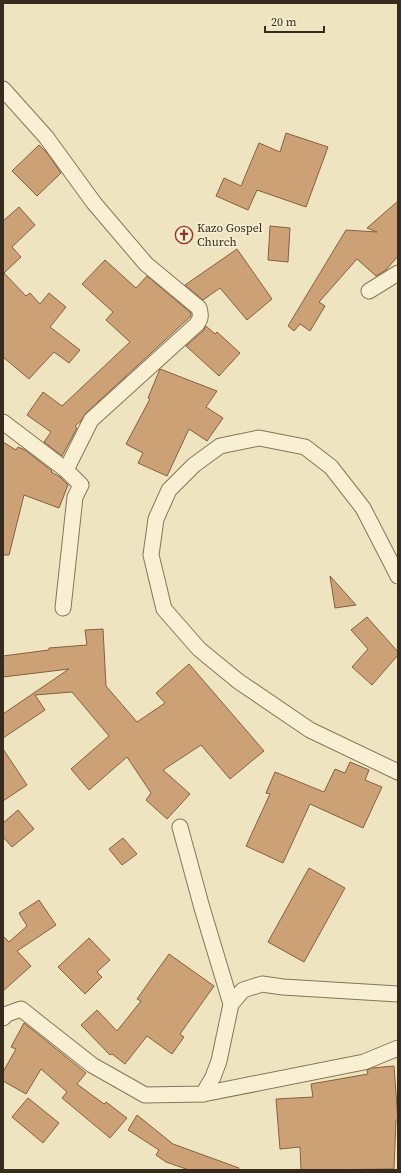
<svg xmlns="http://www.w3.org/2000/svg" width="401" height="1173" viewBox="0 0 401 1173" font-family="'Source Serif 4',serif">
<style>
.building{fill:#cca176;stroke:#86603e}
.lines{fill:none;stroke-linecap:round;stroke-linejoin:round}
.street-casing{stroke:#877558;stroke-width:17}
.street{stroke:#f9f0d4;stroke-width:15}
.labels{text-anchor:middle;dominant-baseline:central;stroke-width:3.5;stroke-linejoin:round;paint-order:stroke}
.poi-label{font-size:12px;fill:#362b1d;stroke:#f5edd0;text-anchor:start}
</style>
<rect width="100%" height="100%" fill="#eee4c0"/>
<g class="building">
<path d="M286,133L328,147L306,207L257,190L248,210L216,196L224,178L241,186L259,143L280,152Z"/>
<path d="M39,145L48,154L61,173L37,196L12,171Z"/>
<path d="M398,201V256L386,270L376,276L357,259L319,302L325,306L310,331L300,324L294,331L288,326L346,230L377,232L367,228Z"/>
<path d="M19,207L35,225L12,247L21,257L4,273L26,296L30,293L40,304L49,293L66,307L50,327L80,350L69,363L54,352L29,379L3,357V221Z"/>
<path d="M270,226L290,228L288,262L268,260Z"/>
<path d="M237,249L272,299L247,320L220,288L203,300L185,285Z"/>
<path d="M105,260L136,288L147,276L191,313V316L85,414L81,421L75,426L77,428L62,456L44,442L51,432L27,415L43,392L62,406L130,342L106,320L113,312L82,284Z"/>
<path d="M206,326L215,334L217,332L240,353L219,376L186,346L203,331Z"/>
<path d="M160,369L217,391L206,407L223,418L207,441L189,429L167,476L138,463L143,453L126,444L150,399L148,398Z"/>
<path d="M3,442L16,450L18,447L25,450L52,471L51,472L60,477L68,485L59,508L24,495L9,555H3Z"/>
<path d="M330,576L356,605L335,608Z"/>
<path d="M367,617L398,652V655L372,685L352,667L368,649L351,630Z"/>
<path d="M103,629L106,686L137,722L165,703L156,693L189,664L264,751L230,779L201,745L163,770L190,794L167,819L146,800L151,793L127,757L89,790L71,769L109,736L72,692L35,695L45,710L3,738V714L69,669L3,677V656L49,650V648L87,645L85,630Z"/>
<path d="M3,749L27,785L3,801Z"/>
<path d="M350,762L369,770L365,780L382,787L363,828L310,804L283,863L246,846L270,794L266,793L275,772L324,792L335,769L345,773Z"/>
<path d="M18,810L34,829L12,847L3,837V823Z"/>
<path d="M123,838L137,854L122,865L109,849Z"/>
<path d="M309,868L345,888L304,962L268,942Z"/>
<path d="M39,900L56,925L17,951L31,966L3,991V936L9,942L27,926L19,913Z"/>
<path d="M89,938L110,960L97,972L102,977L85,994L58,967Z"/>
<path d="M169,954L214,986L180,1034L184,1037L172,1054L147,1036L125,1064L112,1054L110,1055L81,1025L97,1010L117,1031L141,1001L137,999Z"/>
<path d="M24,1023L86,1073L77,1084L104,1104L106,1102L127,1118L110,1138L62,1098L67,1092L41,1069L26,1094L3,1081V1072L16,1049L11,1047Z"/>
<path d="M394,1066L398,1120H396L394,1169L301,1170L300,1147L280,1149L276,1099L313,1097L311,1084L368,1074L367,1070L372,1068Z"/>
<path d="M28,1098L59,1123L43,1143L12,1117Z"/>
<path d="M137,1115L173,1144L239,1168L238,1170H189L166,1162L156,1155L159,1150L128,1130Z"/>
</g>
<g class="lines">
<defs>
<g id="street">
<path d="M3,89L46,137L94,203L146,264L199,308C201,315 201,318 197,324L91,420L66,470"/>
<path d="M369,291L398,273"/>
<path d="M3,422L66,470L81,485L75,497L63,608"/>
<path d="M398,576L363,508L331,467L305,447L259,438L220,446L194,465L169,490L156,519L151,555L164,609L199,649L238,681L310,730L398,772"/>
<path d="M180,827L202,908L231,1004L219,1061L213,1077L203,1094"/>
<path d="M231,1004L243,990L262,984L283,987L398,994"/>
<path d="M3,1018L7,1014L21,1009L92,1065L145,1095L203,1094L364,1062L398,1048"/>
</g>
</defs>
<use href="#street" class="street-casing"/>
<use href="#street" class="street"/>
</g>
<defs>
<symbol id="church-ring" viewBox="-11 -11 22 22"><circle r="9.5" fill="#f5edd0" stroke="#963129" stroke-width="1.5"/><path d="M-1.2-6h2.4v3.5h3.3v2.4h-3.3V6h-2.4V-.1h-3.3v-2.4h3.3Z" fill="#963129"/></symbol>
</defs>
<g fill-rule="evenodd">
<use href="#church-ring" x="174" y="225" width="20" height="20"/>
</g>
<g class="labels">
<g class="poi-label">
<text x="197" y="228">Kazo Gospel<tspan x="197" dy="14">Church</tspan></text>
</g>
</g>
<rect width="401" height="1173" fill="none" stroke="#362b1d" stroke-width="8"/>
<path d="M265 26v6h59v-6" fill="none" stroke="#362b1d" stroke-width="2"/>
<text x="271" y="26" font-size="12" fill="#362b1d" stroke="#f5edd0" stroke-width="3" paint-order="stroke">20 m</text>
</svg>
